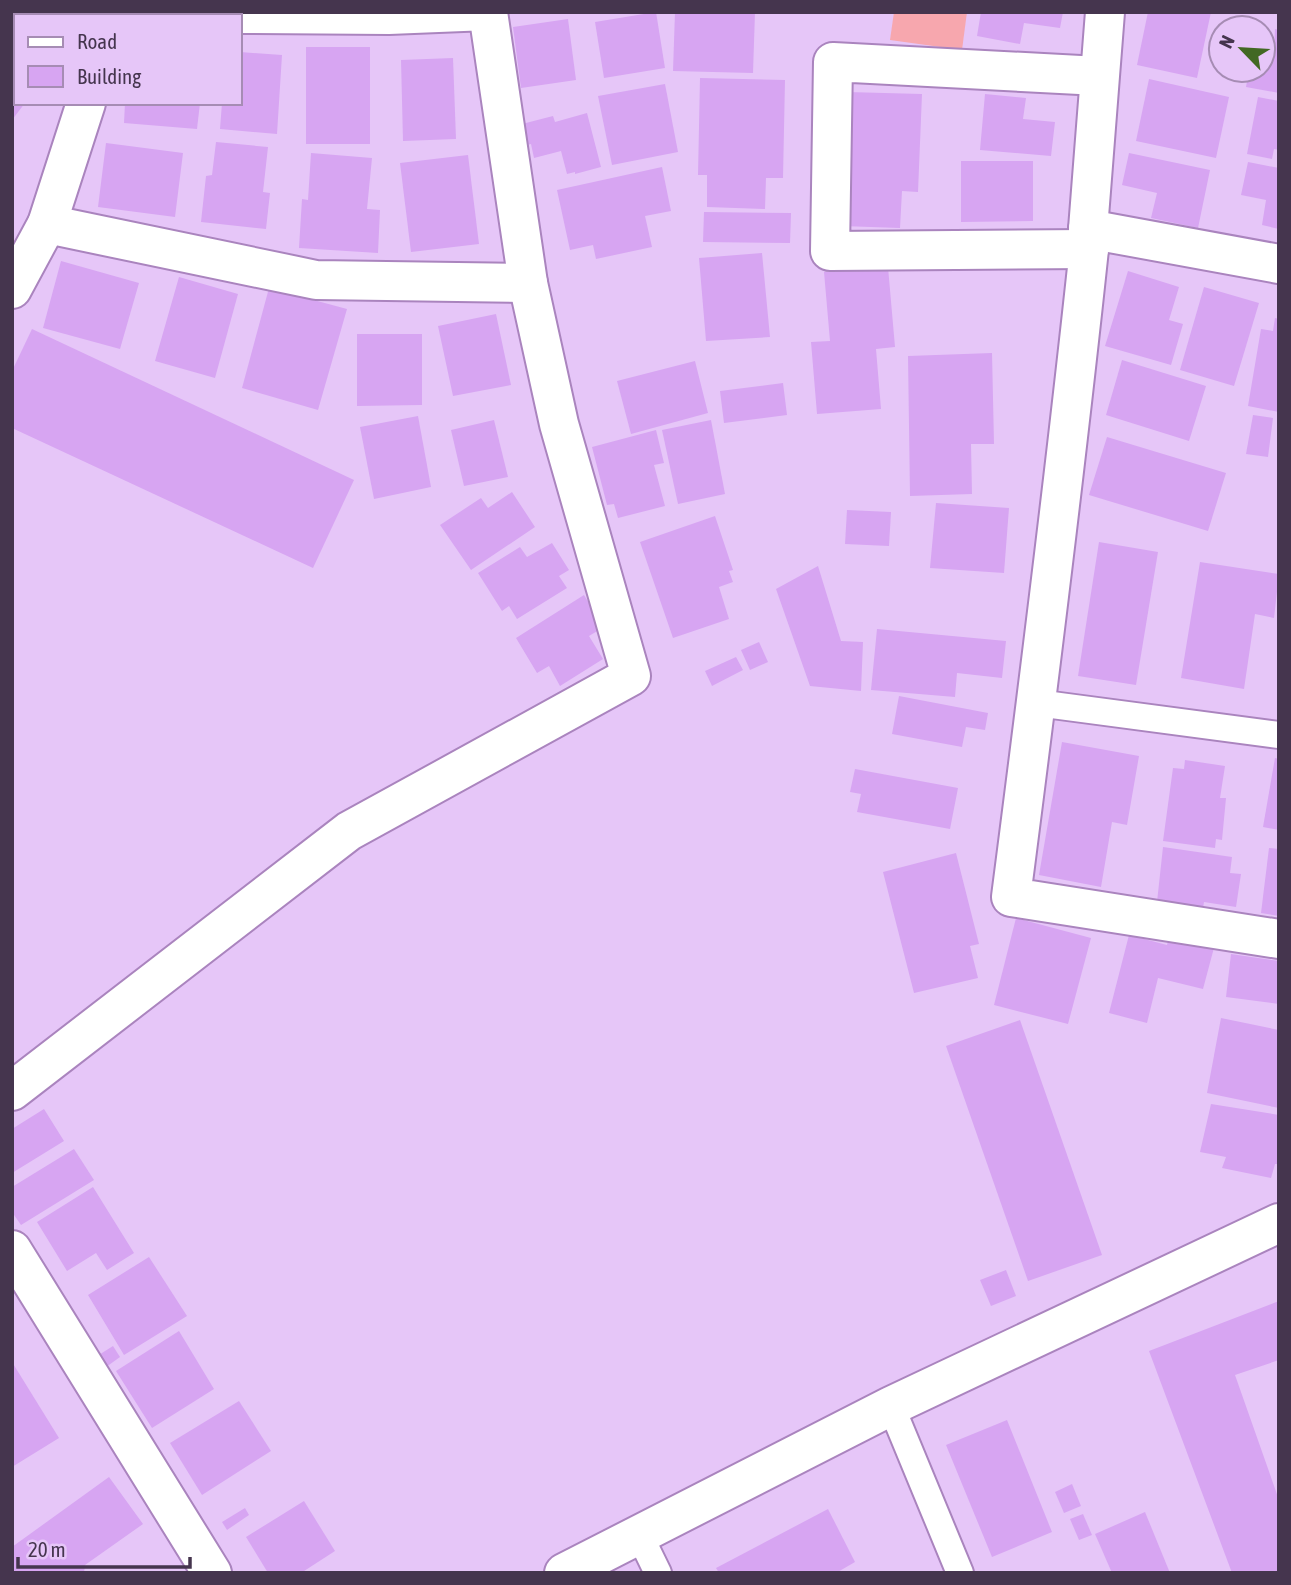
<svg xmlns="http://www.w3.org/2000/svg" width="1291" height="1585" viewBox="0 0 1291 1585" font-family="'Asap Condensed',sans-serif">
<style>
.green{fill:#f7a7ae}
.building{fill:#d7a5f2}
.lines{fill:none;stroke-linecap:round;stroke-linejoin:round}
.lane-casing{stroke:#aa84be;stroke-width:30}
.street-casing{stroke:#aa84be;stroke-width:42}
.lane{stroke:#fff;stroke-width:26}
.street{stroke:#fff;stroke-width:38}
</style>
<rect width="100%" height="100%" fill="#e6c6f8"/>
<path class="green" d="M894,12H967L962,50L890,40Z"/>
<g class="building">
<path d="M13,12H50L47,16H16V77L12,74Z"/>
<path d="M656,12L665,68L604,78L595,22Z"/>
<path d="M675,12H755L753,73L673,71Z"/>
<path d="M981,12H1063L1060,28L1024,23L1020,44L977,36Z"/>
<path d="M1148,12H1211L1197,78L1137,65Z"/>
<path d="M568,19L576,80L521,88L513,27Z"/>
<path d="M1275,29L1279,30V93L1246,87L1249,70H1263V48L1274,50Z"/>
<rect x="306" y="47" width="64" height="97"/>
<path d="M240,52L282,55L277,134L220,129L222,103H240Z"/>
<path d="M453,58L456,139L403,141L401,60Z"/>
<path d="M700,78L785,80L783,178H766L765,209L707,207V175H698Z"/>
<path d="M1149,79L1229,97L1216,158L1136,141Z"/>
<path d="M12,84L16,87V103H25L12,120Z"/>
<path d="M665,84L678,152L612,165L598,96Z"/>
<path d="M847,92L922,94L918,192L902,191L900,228L842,226Z"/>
<path d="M985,94L1026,98L1023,119L1055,122L1051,156L980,150Z"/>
<path d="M1258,97L1279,101V150L1274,149L1272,159L1247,154Z"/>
<path d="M125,103H200L197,129L124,123Z"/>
<path d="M587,113L601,167L575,174V172L567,174L561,151L534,158L531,144L527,145L522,124L553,116L555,122Z"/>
<path d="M216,142L268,147L263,192L270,193L266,229L201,222L206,176L212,175Z"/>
<path d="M106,143L183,153L175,217L98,207Z"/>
<path d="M311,153L372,158L367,209L380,210L378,253L299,248L302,199L308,200Z"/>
<path d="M1129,153L1210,170L1198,228L1151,218L1157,193L1122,185Z"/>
<path d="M468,155L479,244L411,252L400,163Z"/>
<path d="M961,161H1033V221L961,222Z"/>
<path d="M1248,162L1279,168V229L1262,225L1266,200L1241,195Z"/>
<path d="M662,167L671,211L645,216L652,247L596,259L593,245L570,250L557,190Z"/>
<path d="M704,212L791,213L790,243L703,242Z"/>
<path d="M762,253L770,337L706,341L699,258Z"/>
<path d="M61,261L139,283L120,349L43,328Z"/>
<path d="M888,267L895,347L876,349L881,409L817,414L811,342L830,341L824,272Z"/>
<path d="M1128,271L1179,287L1169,320L1183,324L1171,365L1105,346Z"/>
<path d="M179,277L238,294L215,378L155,361Z"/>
<path d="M1204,287L1259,303L1234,386L1180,370Z"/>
<path d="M269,288L347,309L318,410L242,388Z"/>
<path d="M496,314L511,385L453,396L438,326Z"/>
<path d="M1275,318L1279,319V412L1248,406L1261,329L1273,331Z"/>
<path d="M32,329L354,480L313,568L12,428V371Z"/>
<path d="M357,334H422V405L357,406Z"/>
<path d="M992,353L994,444H971L972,494L910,496L908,356Z"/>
<path d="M1122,360L1206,386L1189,441L1106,415Z"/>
<path d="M695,361L708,413L631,434L617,381Z"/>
<path d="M783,383L787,415L724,423L720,391Z"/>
<path d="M1253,415L1273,418L1268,457L1246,454Z"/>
<path d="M418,416L431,487L374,499L360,427Z"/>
<path d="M494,420L508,477L464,486L451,430Z"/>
<path d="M711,420L725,494L678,504L662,430Z"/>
<path d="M656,430L664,463L654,465L665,506L618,518L614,504L607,505L592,447Z"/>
<path d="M1107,437L1226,473L1208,531L1089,495Z"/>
<path d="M512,492L535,527L471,570L440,525L481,498L488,508Z"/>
<path d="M936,503L1009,508L1004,573L930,568Z"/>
<path d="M847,510L891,512L889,546L845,544Z"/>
<path d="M715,516L733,570L729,571L733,582L719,587L729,619L673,638L640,542Z"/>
<path d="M1099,542L1158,552L1136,685L1078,676Z"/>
<path d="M552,543L569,570L559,576L567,588L517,619L509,606L502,611L478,573L520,547L527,557Z"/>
<path d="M1200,562L1279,574L1274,618L1255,614L1244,689L1181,678Z"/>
<path d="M818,566L841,641L863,642L861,691L810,686L776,589Z"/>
<path d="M584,595L604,627L589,636L603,659L560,686L549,666L537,673L516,638Z"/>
<path d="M877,629L1006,641L1002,678L957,673L955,697L871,690Z"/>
<path d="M759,642L768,662L750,670L741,650Z"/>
<path d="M736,657L743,670L712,686L705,671Z"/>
<path d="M899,696L988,713L985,730L966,727L962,747L892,734Z"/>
<path d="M1062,742L1139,756L1127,825L1112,822L1101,887L1039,875Z"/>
<path d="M1275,758L1279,759V830L1263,827Z"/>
<path d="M1185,760L1225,766L1220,798H1226L1222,840L1216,839L1215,848L1163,841L1173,768L1184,769Z"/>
<path d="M855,769L958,788L950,829L857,812L861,794L850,792Z"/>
<path d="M1163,847L1232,857L1230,873L1241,874L1236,907L1204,902L1203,908L1157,902Z"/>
<path d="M1269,848L1279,849V916L1261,913Z"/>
<path d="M956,853L979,944L970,946L978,978L914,993L883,872Z"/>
<path d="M1016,918L1091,938L1068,1024L994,1005Z"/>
<path d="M1170,932L1215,944L1203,989L1158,978L1147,1023L1109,1013L1129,935L1167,945Z"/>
<path d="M1231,954L1279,961V1004L1226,997Z"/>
<path d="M1221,1018L1279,1030V1108L1207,1093Z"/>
<path d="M1020,1020L1102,1255L1028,1281L946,1046Z"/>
<path d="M1211,1104L1279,1115V1164H1275L1271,1178L1222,1168L1226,1157L1200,1152Z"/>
<path d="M44,1109L64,1141L12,1173V1129Z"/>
<path d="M74,1149L94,1180L21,1225L12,1212V1187Z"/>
<path d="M93,1187L134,1253L107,1270L96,1253L67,1271L37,1222Z"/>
<path d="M149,1257L187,1316L124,1355L88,1295Z"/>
<path d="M1006,1270L1016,1296L991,1306L980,1280Z"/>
<path d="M1279,1301V1360L1235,1375L1279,1500V1573H1232L1149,1351Z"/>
<path d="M179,1331L214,1389L152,1428L116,1371Z"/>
<path d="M113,1346L120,1357L102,1370L94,1358Z"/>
<path d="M12,1362L59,1438L12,1467Z"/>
<path d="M239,1401L271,1451L202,1495L170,1443Z"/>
<path d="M1007,1420L1052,1532L992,1557L946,1445Z"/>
<path d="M109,1477L143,1524L85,1565L84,1573H12V1547Z"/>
<path d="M1072,1484L1081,1506L1064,1513L1055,1492Z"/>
<path d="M304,1501L335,1551L301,1573H268L246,1537Z"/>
<path d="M245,1508L249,1515L227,1530L222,1522Z"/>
<path d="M828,1509L855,1562L836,1573H719L716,1568Z"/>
<path d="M1145,1512L1170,1573H1112L1095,1534Z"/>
<path d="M1083,1514L1092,1535L1079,1540L1070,1519Z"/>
</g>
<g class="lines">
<defs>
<g id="lane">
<path d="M240,20L389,21L488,17"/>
<path d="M1037,703L1279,735"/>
<path d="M891,1406L960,1573"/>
<path d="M639,1534L658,1573"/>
</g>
<g id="street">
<path d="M1105,12L1088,229L1089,249C1066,465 1039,681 1011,897L1279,939"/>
<path d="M114,16V12"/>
<path d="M47,224L316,280L528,283"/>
<path d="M1088,229L1279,264"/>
<path d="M1089,249L830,251L833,62L1099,76"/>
<path d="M12,289L47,224L86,103"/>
<path d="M12,1091L349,831L631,676L559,424L528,283L488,12"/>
<path d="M12,1250L212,1573"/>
<path d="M564,1573L891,1406L1279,1223"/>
</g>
</defs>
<use href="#lane" class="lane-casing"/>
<use href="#street" class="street-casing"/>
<use href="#lane" class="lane"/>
<use href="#street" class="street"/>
</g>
<rect width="1291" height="1585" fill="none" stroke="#45354e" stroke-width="28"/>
<rect x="14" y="14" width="228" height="91" fill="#e6c6f8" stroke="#a68cb4" stroke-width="2"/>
<rect x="28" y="37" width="35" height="10" fill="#ffffff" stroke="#a68cb4" stroke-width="2"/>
<text x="77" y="49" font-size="21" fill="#45354e">Road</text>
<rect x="28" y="66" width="35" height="21" fill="#d7a5f2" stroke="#a68cb4" stroke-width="2"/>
<text x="77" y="84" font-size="21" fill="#45354e">Building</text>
<g transform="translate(1242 49) rotate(295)"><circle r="33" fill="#e6c6f8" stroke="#a68cb4" stroke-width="2"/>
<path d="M0-5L12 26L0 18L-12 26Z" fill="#426823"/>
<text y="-10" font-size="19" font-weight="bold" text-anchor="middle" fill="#45354e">N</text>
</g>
<path d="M18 1557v10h172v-10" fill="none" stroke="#45354e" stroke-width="3.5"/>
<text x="28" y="1557" font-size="21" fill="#45354e" stroke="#e6c6f8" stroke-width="5" paint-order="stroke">20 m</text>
</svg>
